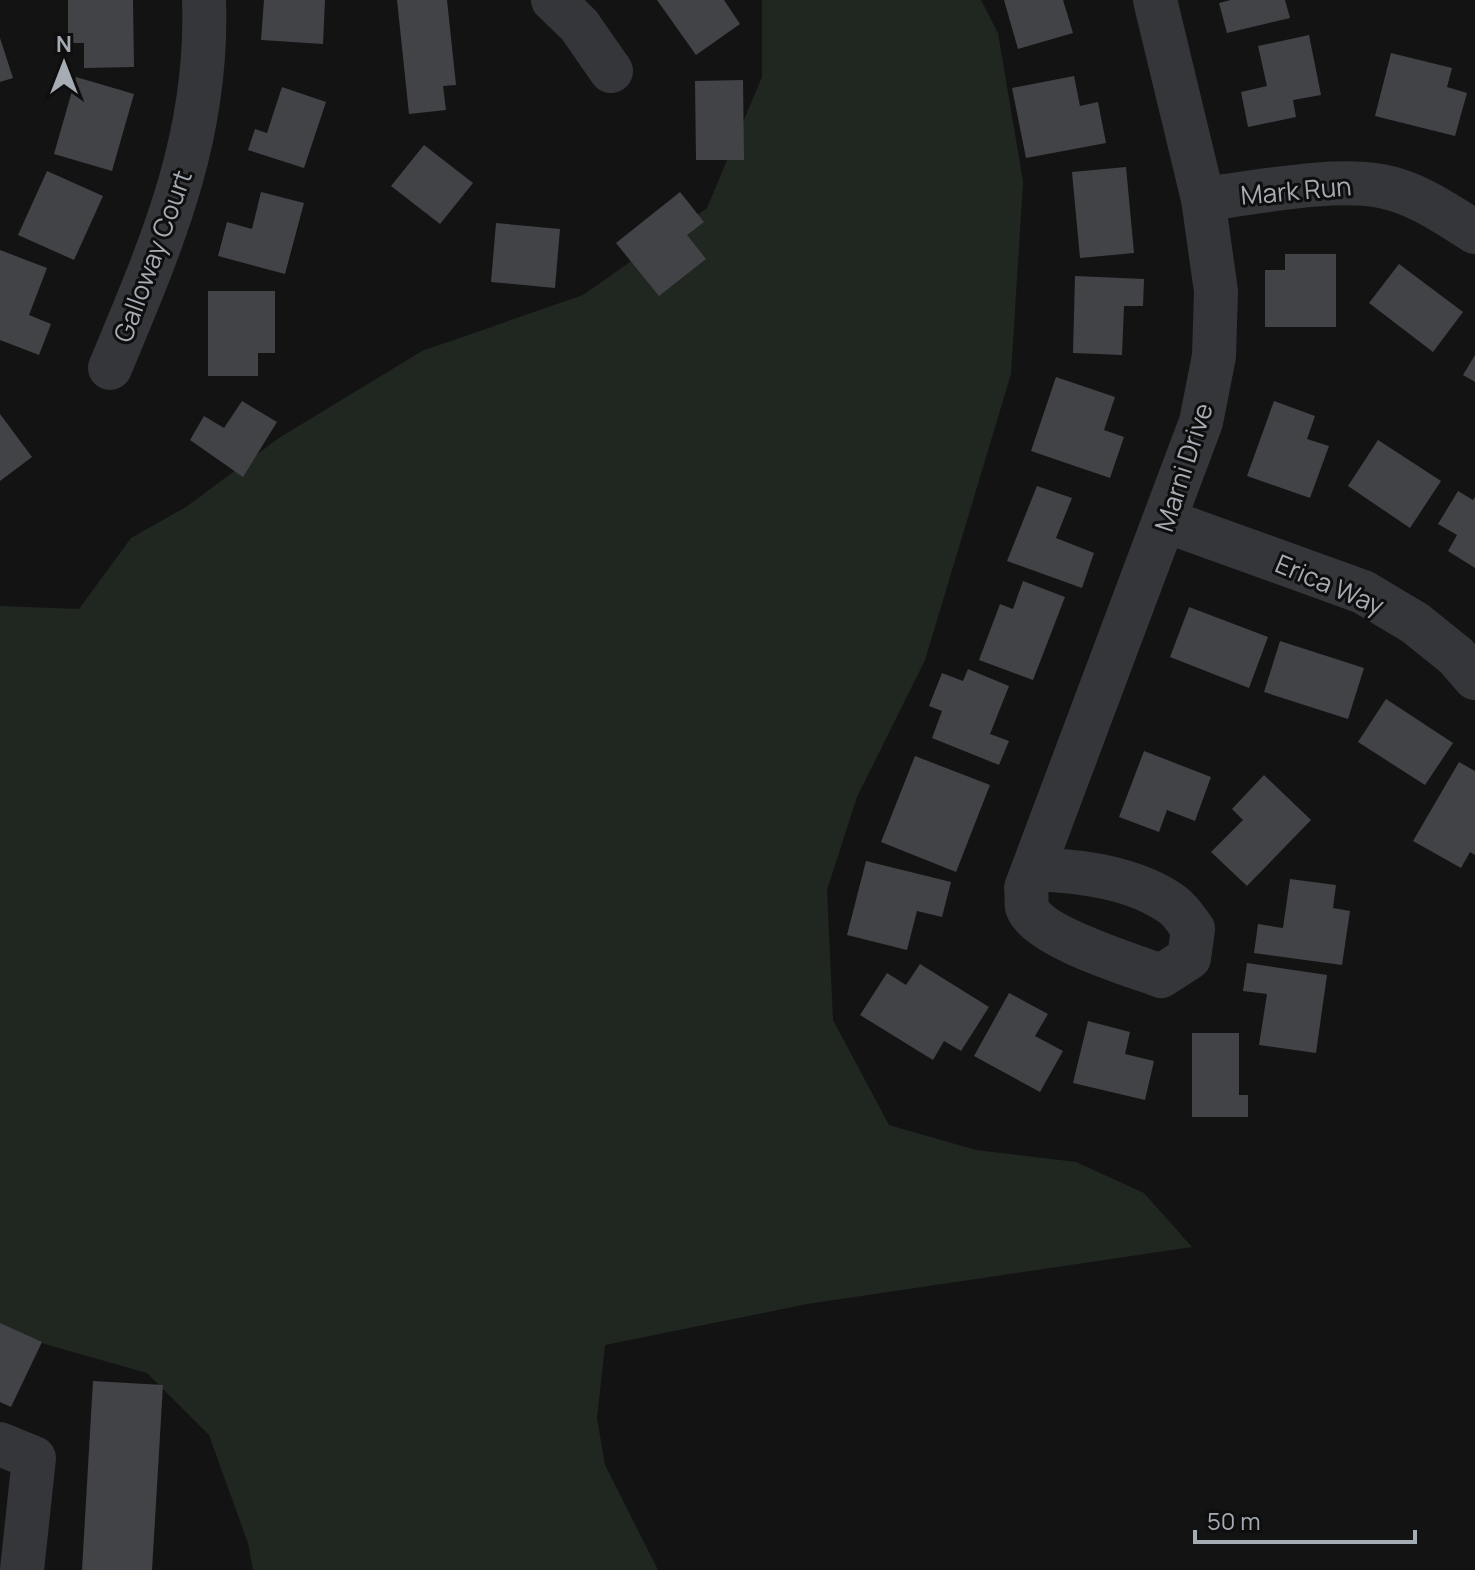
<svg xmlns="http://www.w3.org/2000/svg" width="1475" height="1570" viewBox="0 0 1475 1570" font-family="Manrope,sans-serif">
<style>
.green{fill:#202720}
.building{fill:#424347}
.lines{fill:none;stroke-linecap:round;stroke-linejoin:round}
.minor{stroke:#343639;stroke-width:44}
.labels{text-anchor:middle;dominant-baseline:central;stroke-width:6;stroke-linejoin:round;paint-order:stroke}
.street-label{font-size:26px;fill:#a6acb4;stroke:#0e0e0f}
</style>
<rect width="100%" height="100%" fill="#131314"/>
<path class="green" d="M762,0H981L998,33L1023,182L1011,374L925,660L857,797L827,890L833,1020L889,1125L976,1150L1076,1162L1144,1193L1192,1247L807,1304L605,1345L597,1418L605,1465L658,1570H253L248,1543L209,1435L147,1373L34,1341L0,1324V606L79,609L131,538L186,507L279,438L422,351L583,295L707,208L762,77Z"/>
<g class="building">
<path d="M68,0H133L134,67L84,68V43H68Z"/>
<path d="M264,0H325L323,44L261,40Z"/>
<path d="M397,0H447L456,85L443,86L446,110L409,114Z"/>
<path d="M657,0H724L740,24L696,55Z"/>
<path d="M1004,0H1063L1073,33L1018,49Z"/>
<path d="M1231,0H1285L1290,18L1227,33L1219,3Z"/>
<path d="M1309,35L1321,95L1293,100L1296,117L1248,127L1241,92L1267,86L1258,46Z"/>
<path d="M0,38L13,78L0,82Z"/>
<path d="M1391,53L1452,68L1447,87L1467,93L1455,136L1375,116Z"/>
<path d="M1074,76L1080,106L1098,102L1106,143L1026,158L1012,88Z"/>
<path d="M76,77L134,94L112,171L54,154Z"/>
<path d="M743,80L744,160H696L695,81Z"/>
<path d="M282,87L326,102L304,168L248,150L255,129L267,133Z"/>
<path d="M424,145L473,183L440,224L391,186Z"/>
<path d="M1126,167L1134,253L1080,258L1072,172Z"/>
<path d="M47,171L103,196L74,260L18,235Z"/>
<path d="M261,192L304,203L285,274L218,256L227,222L252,229Z"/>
<path d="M680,192L704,222L687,235L706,259L659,296L616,243Z"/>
<path d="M496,223L560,229L555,288L491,282Z"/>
<path d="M0,250L47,268L29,315L51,324L39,355L0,340Z"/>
<path d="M1285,254H1336V327H1265V270H1285Z"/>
<path d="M1399,264L1463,312L1433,352L1369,303Z"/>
<path d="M1075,276L1144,279L1143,306H1124L1122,355L1073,353Z"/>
<path d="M208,291H275V353H258V376H208Z"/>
<path d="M1475,355V382L1463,375Z"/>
<path d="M1056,377L1115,397L1104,430L1124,437L1110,478L1031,451Z"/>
<path d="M242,401L277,422L243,477L190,440L204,416L224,428Z"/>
<path d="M1274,401L1315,416L1307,439L1329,446L1310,498L1247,476Z"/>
<path d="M0,414L32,457L0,481Z"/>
<path d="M1378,440L1441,481L1410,528L1348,486Z"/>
<path d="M1037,486L1072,498L1056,538L1094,553L1082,588L1007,561Z"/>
<path d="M1458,491L1473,500L1475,497V568L1448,551L1457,535L1438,524Z"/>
<path d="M1023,581L1065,597L1033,680L979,660L1000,604L1013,609Z"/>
<path d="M1189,607L1268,637L1249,688L1170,657Z"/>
<path d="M1280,641L1364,668L1348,719L1264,692Z"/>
<path d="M968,669L1009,686L990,734L1009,741L999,765L932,738L942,711L929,706L942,673L963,681Z"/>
<path d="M1386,699L1453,743L1425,785L1358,742Z"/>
<path d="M1144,751L1211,777L1195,821L1167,810L1159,832L1119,817Z"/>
<path d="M915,756L990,785L956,872L881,842Z"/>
<path d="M1459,762L1475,771V855L1470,852L1461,868L1413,841Z"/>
<path d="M1264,775L1311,820L1247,886L1211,852L1243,820L1232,809Z"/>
<path d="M866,861L951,882L942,917L917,911L907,950L847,935Z"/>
<path d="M1290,879L1336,885L1333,908L1350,911L1342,965L1254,953L1258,924L1283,928Z"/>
<path d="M1247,963L1327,975L1316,1053L1259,1045L1267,994L1243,991Z"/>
<path d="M920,964L989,1007L961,1051L944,1041L933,1060L860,1015L887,973L906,985Z"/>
<path d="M1009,993L1048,1014L1035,1036L1063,1051L1040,1092L974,1056Z"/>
<path d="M1088,1021L1130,1032L1125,1054L1154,1061L1145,1100L1073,1083Z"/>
<path d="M1192,1033H1239V1095H1248V1117H1192Z"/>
<path d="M0,1323L42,1342L11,1407L0,1402Z"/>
<path d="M93,1381L163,1385L152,1570H82Z"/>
</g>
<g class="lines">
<g class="minor">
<path d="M553,0L579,25L611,71"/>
<path d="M1203,199C1257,193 1328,177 1381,186C1415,192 1446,214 1475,232"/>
<path d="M110,368C161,245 209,138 204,0"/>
<path d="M1166,521L1363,592L1415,623L1456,656L1475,678"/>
<path d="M1034,869C1080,871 1134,877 1173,905C1181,911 1187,921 1193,929L1189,958L1161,976C1132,965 1037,937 1027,907C1026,902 1027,894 1026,888L1201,422L1214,356L1216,291L1203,199L1155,0"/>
<path d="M0,1444L34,1458L22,1570"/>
</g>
</g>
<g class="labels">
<g class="street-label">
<text transform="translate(1296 190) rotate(-5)">Mark Run</text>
<text transform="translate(152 256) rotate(-70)">Galloway Court</text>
<text transform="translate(1183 467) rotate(-72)">Marni Drive</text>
<text transform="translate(1330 584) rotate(23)">Erica Way</text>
</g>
</g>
<g transform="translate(64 64)" stroke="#0e0e0f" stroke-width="6" paint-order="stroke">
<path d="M0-6L14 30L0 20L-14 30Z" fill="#a6acb4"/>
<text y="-12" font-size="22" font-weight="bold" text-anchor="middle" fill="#a6acb4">N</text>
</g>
<path d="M1195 1530v12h220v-12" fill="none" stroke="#a6acb4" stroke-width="4"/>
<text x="1207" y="1530" font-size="24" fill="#a6acb4" stroke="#0e0e0f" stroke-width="6" paint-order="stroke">50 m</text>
</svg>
